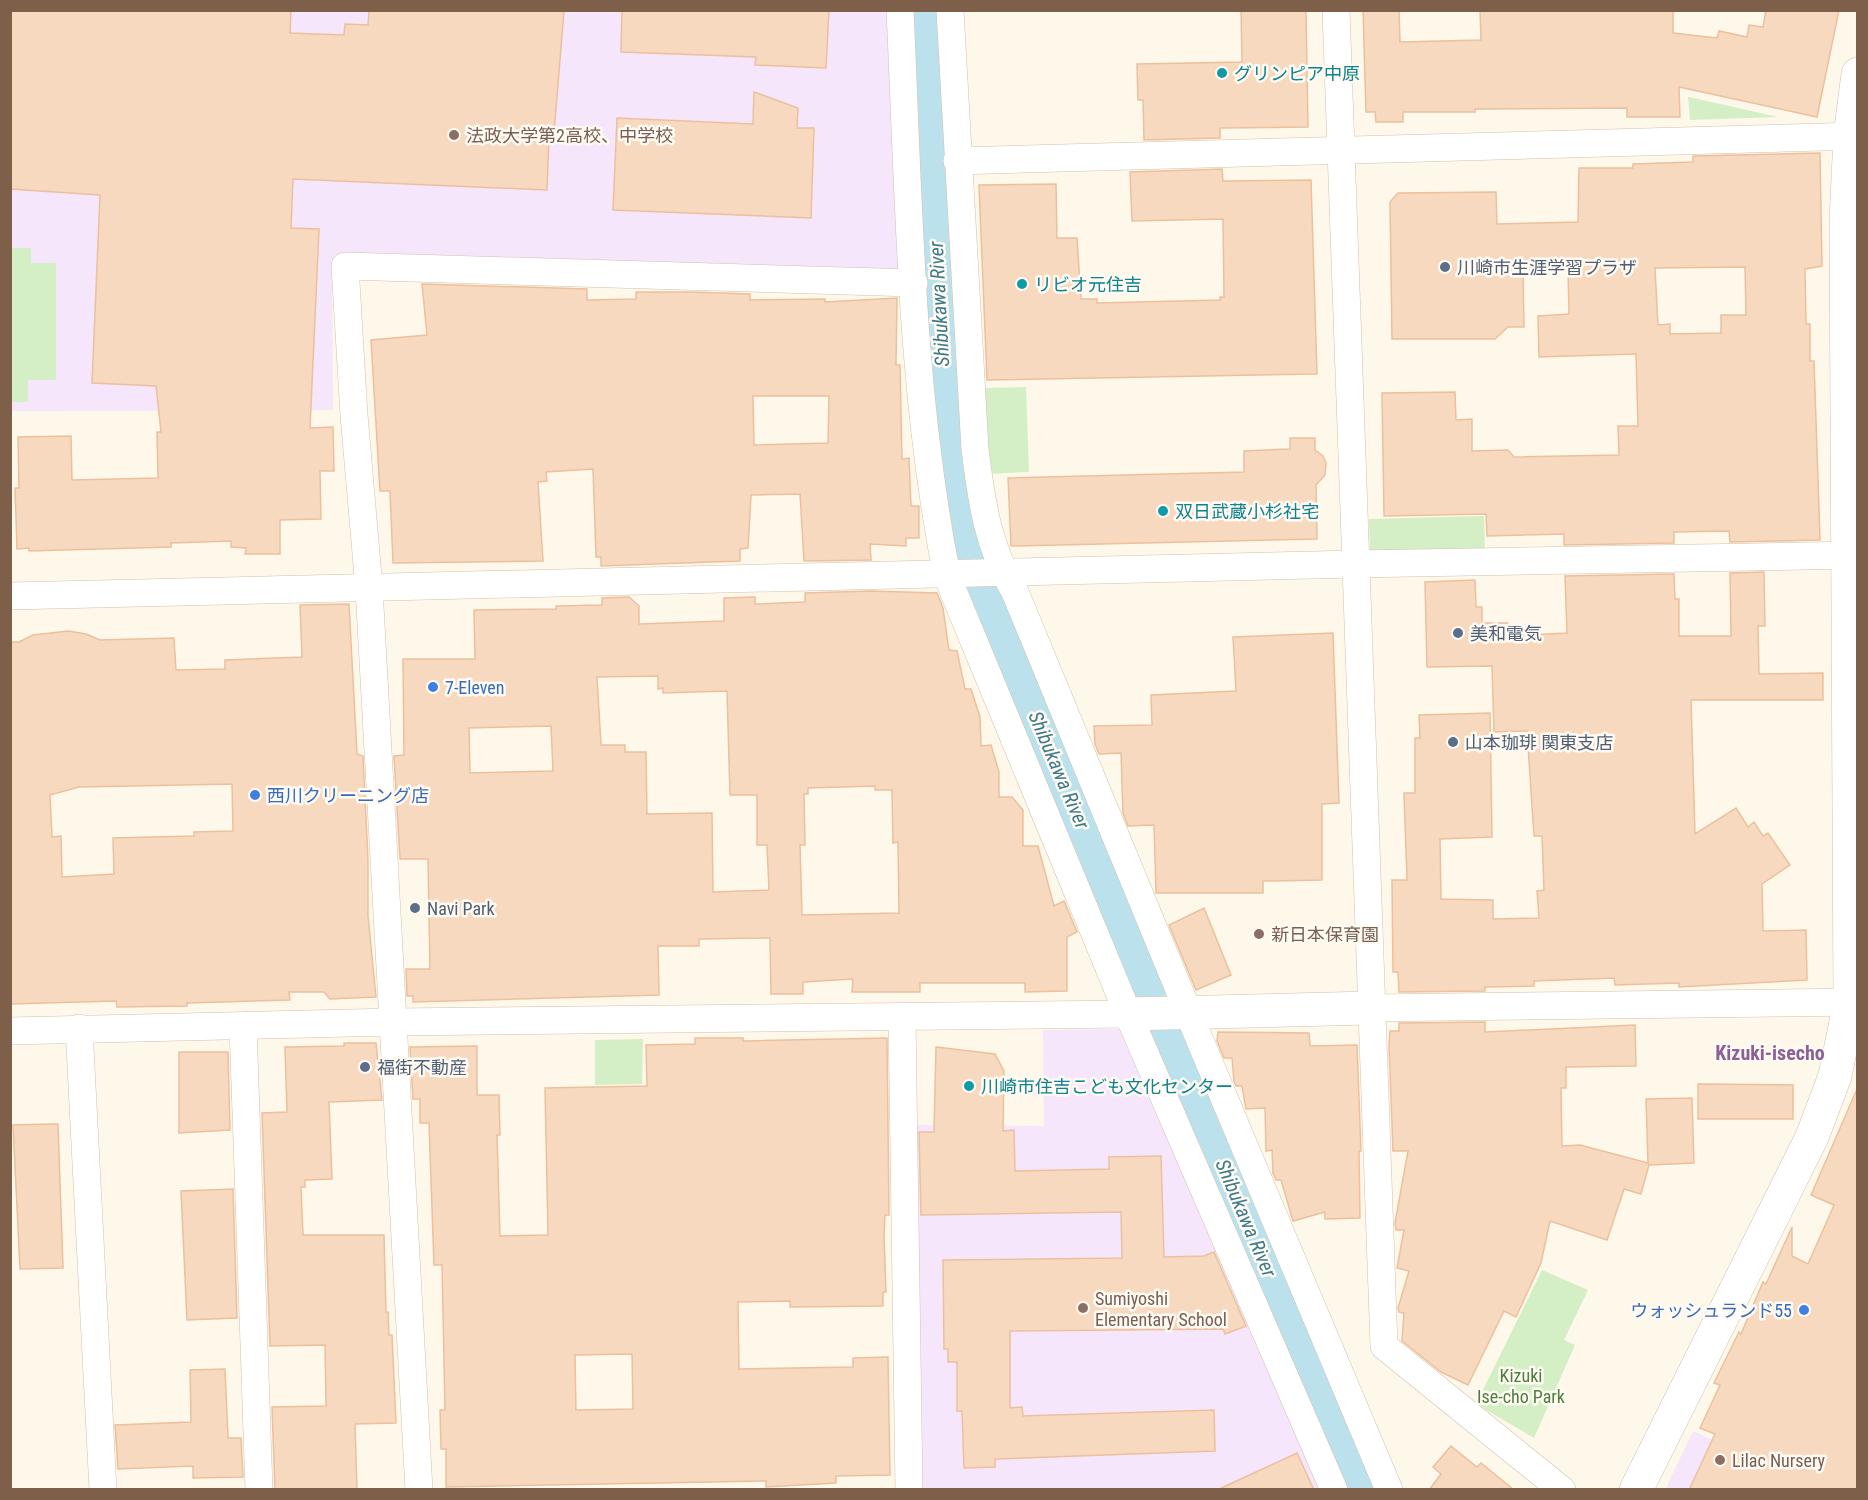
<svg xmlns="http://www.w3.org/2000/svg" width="1868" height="1500" viewBox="0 0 1868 1500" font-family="'Roboto Condensed','Noto Sans JP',sans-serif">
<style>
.education{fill:#f5e6fc}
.green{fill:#d4efc6}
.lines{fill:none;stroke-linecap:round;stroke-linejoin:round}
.river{stroke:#bbe2ec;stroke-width:52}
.building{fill:#f7d9bf;stroke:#ecc09d;stroke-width:1.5;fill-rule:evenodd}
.minor-casing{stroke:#d3c0ad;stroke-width:28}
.tertiary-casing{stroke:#d3c0ad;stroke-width:34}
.minor{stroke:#fff;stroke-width:27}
.tertiary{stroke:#fff;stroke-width:33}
.culture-dot{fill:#0f9aa8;stroke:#fffbf3;stroke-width:2}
.education-dot{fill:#8d6e63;stroke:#fffbf3;stroke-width:2}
.service-dot{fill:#5c6f8a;stroke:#fffbf3;stroke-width:2}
.shop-dot{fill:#3f7fe0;stroke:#fffbf3;stroke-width:2}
.labels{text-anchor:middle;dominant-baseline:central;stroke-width:5;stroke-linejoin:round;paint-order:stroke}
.culture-label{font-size:18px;fill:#0d838f;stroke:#fffbf3;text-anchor:start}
.education-label{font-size:18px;fill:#785e54;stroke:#fffbf3;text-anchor:start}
.service-label{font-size:18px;fill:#4e5e75;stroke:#fffbf3;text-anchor:start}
.shop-label{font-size:18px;fill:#366cbe;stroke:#fffbf3;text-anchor:start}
.park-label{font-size:18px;fill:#4c7f3c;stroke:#fffbf3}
.water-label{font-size:20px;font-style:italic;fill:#3d7a8b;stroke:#fffbf3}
.neighbourhood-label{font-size:20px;font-weight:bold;fill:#8a6199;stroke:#fffbf3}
</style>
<rect width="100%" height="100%" fill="#fef8ea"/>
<g class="education">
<path d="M10,11H891L904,261L898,270L332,260L333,410L11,411Z"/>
<path d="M1125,1029L1325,1489H923L917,1125L1044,1126L1043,1030Z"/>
<path d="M1693,1431L1827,1489L1665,1490Z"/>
</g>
<g class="green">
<path d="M1688,97H1689L1778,117L1690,120Z"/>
<path d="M11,248H31V263H56V380H28V402H11Z"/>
<path d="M1026,387L1029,472L987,474L984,388Z"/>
<path d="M1484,516L1485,552L1370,554L1369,519Z"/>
<path d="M643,1039L642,1084L595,1085V1040Z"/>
<path d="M1542,1270L1588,1290L1564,1340L1575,1345L1534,1438L1476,1404Z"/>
</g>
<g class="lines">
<path class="river" d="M923,10L945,428L976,570L1158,1013L1359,1490"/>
</g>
<g class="building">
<path d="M10,10H291L290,33L344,35L345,24L368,25L369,10H564L554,134H549L547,190L293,179L291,228L319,229L310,428L333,427L334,471H320L321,519L280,520V554H245L246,548L231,547V541L171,543V547L29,551V548L17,549L15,488H19L18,437L71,436L72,480L158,478L157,432H161L156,386L92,383L100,195L10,189Z"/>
<path d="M622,10H829L826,68L755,65L756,57L621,52Z"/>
<path d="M1241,10H1306L1308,127L1220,128V138L1144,140L1143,100H1138L1137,64L1242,62Z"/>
<path d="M1363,10H1399L1400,42L1481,40L1480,10H1673V33L1717,38L1719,31L1747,37L1749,25L1763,27L1766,10H1839L1817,117L1679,87L1680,117H1627V108L1475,109V112H1403V122H1376L1375,112H1366Z"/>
<path d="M754,92L798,108L797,128H814L811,218L613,210L617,118L753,124Z"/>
<path d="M1820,153L1822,266L1805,269L1806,324H1810V361H1814L1820,540L1730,542L1729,531L1674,532V543L1564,545V534L1487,536L1486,514L1384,516L1382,393L1455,392L1456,420L1472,419V451L1508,450L1514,457L1619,455L1618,426H1638L1636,354L1539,357L1538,316L1569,314L1568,270L1523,271L1524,327H1508L1495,339H1392L1390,202L1398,193L1496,192L1497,224L1578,222L1579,168H1633V164L1693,162V156ZM1745,267L1746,315H1721V333L1670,334V324L1658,325L1655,268Z"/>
<path d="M1222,169L1223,181L1311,180L1317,374L987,380L979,185L1056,184L1057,238H1077L1081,299H1097V303L1220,300V297H1224L1223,219L1132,221L1130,172Z"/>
<path d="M422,284L587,289V300L636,299V292H691L750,294V300L825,299V302L897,298L896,365H900L902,459L909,458L911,506H919V538H906V546L870,544L871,560L804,561L800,494L751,495L748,548L740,549V561L601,566V557H596L593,469L546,472L547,481L538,482L543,561L393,563L390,491H380L371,340L427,335ZM753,396H829L828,443L754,445Z"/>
<path d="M1290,438H1315V450L1323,456L1326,463L1325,475L1316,485L1317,539L1011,546L1008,478L1244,472V451L1290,449Z"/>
<path d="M1764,572L1765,626H1758L1759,674L1823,673V700H1691L1695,834L1736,808L1748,827L1754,822L1763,836L1768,833L1790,865L1762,884L1763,931L1806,930L1807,980L1679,987V983L1615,985L1614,978L1534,981V986L1485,987V991L1399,992L1398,972H1393L1392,880H1407L1404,793H1415V738H1420L1419,715L1490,713L1492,837L1440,839L1441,899L1493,900V919L1539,918L1537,891L1544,890L1542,836H1534L1527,731L1494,732L1492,666L1427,667L1425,582L1475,580L1476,607H1482V623H1508V636L1567,633L1565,576L1674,574L1675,599H1679V636H1731L1730,573Z"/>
<path d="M871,591L937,593L943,608L949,650L957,651L965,689H971L980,717L981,746L991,745L999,772V797H1012L1023,810V846H1038L1054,906L1064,901L1077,932L1067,937V991L1025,992V983H920V992H852L853,979L803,982V994H771L770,938L699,939V946H658L659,995L413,1002V996H407L406,969H430L428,859H400L394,756L404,755L403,659H475L474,610L556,609V606L602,605V598L629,597L639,606V624L724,621V598L755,597V604L805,602V593ZM658,676V689L663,688V693L727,691L730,795H757V845H767L769,890L713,892L712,813L647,814L646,752H625V745H601L597,677ZM551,726L553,771L470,773L469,728ZM875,786V790H892L893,843L898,842L899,913L802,915L800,845H805L804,794H808V788Z"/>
<path d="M349,604L357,754L363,756L368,860V916L376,997L330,999L324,992H289L290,1000L187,1003V1006L117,1007L116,1001L10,1004V642H19L33,635L68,631L86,634L100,640L174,638L176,670L225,669V660L302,657L300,605ZM232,784L233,831L194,832V836L113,838L114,874L62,877L61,836L52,837L50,795L79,787Z"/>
<path d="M1333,633L1339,803L1322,804V880L1263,881V893H1156L1154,825L1128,826L1123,813L1121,753L1099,754L1095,744L1094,726L1152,725L1151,695L1236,691L1233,637Z"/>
<path d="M1204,908L1231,975L1196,990L1169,925Z"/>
<path d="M1485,1022V1032L1635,1025L1636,1066L1566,1067V1088H1561L1562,1146L1580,1145L1648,1163L1646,1099L1692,1098L1694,1163L1649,1165L1641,1194L1624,1189L1607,1240L1550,1221L1541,1263L1516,1317L1504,1311L1468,1385L1441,1372L1402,1341L1404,1313L1399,1312L1398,1308L1409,1271L1397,1268L1404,1230H1396L1395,1223L1408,1151H1393L1389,1045L1390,1031H1399V1023Z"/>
<path d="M1218,1032L1309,1033L1310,1046L1357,1045L1361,1151H1359L1360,1218L1325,1219V1212L1293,1221L1281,1180H1276L1273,1173L1272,1150L1266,1151L1265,1108L1246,1109L1242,1086H1236L1234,1081L1232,1058H1224L1217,1041Z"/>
<path d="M695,1038H743V1041L887,1038L889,1215H885L884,1235L886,1292H883V1306L790,1307V1301L738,1302L739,1369L853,1367V1358L888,1357L890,1475L836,1476V1483L766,1487V1481L446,1487V1449H441L440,1410H445L442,1265H434L429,1123H420V1099H413L410,1047L477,1046V1095H499L500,1135H497L500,1236L548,1235L545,1088L647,1086L646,1045L695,1044ZM632,1354L633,1409L576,1410L575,1355Z"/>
<path d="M344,1043H376L382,1100L329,1102L332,1179L305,1180V1187H301L303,1235H384L386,1312H388L389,1335H392L396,1423L355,1424L357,1490H275L272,1407L326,1406L325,1345L270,1346L262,1113L287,1112L285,1047L344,1046Z"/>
<path d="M936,1047L995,1054L1004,1071L1003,1131L1014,1130L1015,1171L1109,1169V1157L1161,1156L1164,1257L1204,1256L1214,1252L1246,1326L1225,1334L1223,1329L1010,1331V1408L1022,1407L1023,1416L1214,1410L1215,1451L995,1459V1467L964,1468L962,1411H957V1362H948V1349H944L943,1260L1122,1258L1121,1212L921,1215L919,1132H934Z"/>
<path d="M179,1052H228L230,1130L179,1133Z"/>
<path d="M1698,1084L1793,1085V1119H1698Z"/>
<path d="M1857,1089V1490H1689L1715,1434L1700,1428L1720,1385L1714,1383L1739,1332L1741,1334L1763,1282L1766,1284L1792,1227V1256L1808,1264L1834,1205L1811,1195Z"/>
<path d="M52,1124H58L63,1268L20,1269L13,1125Z"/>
<path d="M233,1189L237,1318L187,1320L181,1191Z"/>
<path d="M225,1369L228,1438H241L243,1477L193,1478V1466L118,1469L115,1425L191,1422L190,1370Z"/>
<path d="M1451,1446L1477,1467L1481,1463L1514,1490H1429L1441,1474L1433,1467Z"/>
<path d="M1297,1453L1314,1490H1217Z"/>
</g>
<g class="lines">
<defs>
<g id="minor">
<path d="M900,10C909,199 910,390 947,576L1128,1014L1334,1490"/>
<path d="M950,10L975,449C981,499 988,548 1015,592L1201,1043L1389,1490"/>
<path d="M1336,10L1384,1346L1562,1490"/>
<path d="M957,161L1858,136"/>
<path d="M10,596L1356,564L1858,555"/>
<path d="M1370,1008L1858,1002"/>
<path d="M902,1017L909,1490"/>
<path d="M243,1025L259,1490"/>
<path d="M79,1028L103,1490"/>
<path d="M10,1031L393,1022L1128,1014"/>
<path d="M419,1490L369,588L354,415L345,266L914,283"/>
</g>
<g id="tertiary">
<path d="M1128,1014L1370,1008"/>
<path d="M1636,1490L1812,1137L1835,1076L1850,1002L1846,222L1850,136L1858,74"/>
</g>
</defs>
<use href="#minor" class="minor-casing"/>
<use href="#tertiary" class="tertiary-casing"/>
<use href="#minor" class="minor"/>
<use href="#tertiary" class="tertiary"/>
</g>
<g class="culture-dot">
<circle cx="1222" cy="73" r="6"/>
<circle cx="1022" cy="284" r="6"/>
<circle cx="1163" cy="511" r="6"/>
<circle cx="969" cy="1086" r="6"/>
</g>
<g class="education-dot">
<circle cx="454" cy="135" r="6"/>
<circle cx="1259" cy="934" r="6"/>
<circle cx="1083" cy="1308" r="6"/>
<circle cx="1720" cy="1460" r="6"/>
</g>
<g class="service-dot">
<circle cx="1445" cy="267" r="6"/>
<circle cx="1458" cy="633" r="6"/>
<circle cx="1453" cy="742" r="6"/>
<circle cx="415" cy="908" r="6"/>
<circle cx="365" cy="1067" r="6"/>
</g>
<g class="shop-dot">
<circle cx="433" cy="687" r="6"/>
<circle cx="255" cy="795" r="6"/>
<circle cx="1804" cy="1310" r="6"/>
</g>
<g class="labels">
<g class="culture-label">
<text x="1234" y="73">グリンピア中原</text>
<text x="1034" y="284">リビオ元住吉</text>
<text x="1175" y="511">双日武蔵小杉社宅</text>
<text x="981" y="1086">川崎市住吉こども文化センター</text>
</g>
<g class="education-label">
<text x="466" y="135">法政大学第2高校、中学校</text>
<text x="1271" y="934">新日本保育園</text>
<text x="1095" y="1298">Sumiyoshi<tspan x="1095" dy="21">Elementary School</tspan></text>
<text x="1732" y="1460">Lilac Nursery</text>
</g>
<g class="service-label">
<text x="1457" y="267">川崎市生涯学習プラザ</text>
<text x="1470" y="633">美和電気</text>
<text x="1465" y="742">山本珈琲 関東支店</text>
<text x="427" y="908">Navi Park</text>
<text x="377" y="1067">福街不動産</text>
</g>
<g class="shop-label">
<text x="445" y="687">7-Eleven</text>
<text x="267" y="795">西川クリーニング店</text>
<text x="1792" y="1310" text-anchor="end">ウォッシュランド55</text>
</g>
<g class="park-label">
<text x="1521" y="1375">Kizuki<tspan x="1521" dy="21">Ise-cho Park</tspan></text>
</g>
<g class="water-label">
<text transform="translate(939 304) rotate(-93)">Shibukawa River</text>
<text transform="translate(1059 770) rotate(67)">Shibukawa River</text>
<text transform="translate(1246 1218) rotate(67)">Shibukawa River</text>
</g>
<g class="neighbourhood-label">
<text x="1770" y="1053">Kizuki-isecho</text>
</g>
</g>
<rect width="1868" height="1500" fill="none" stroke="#7e5f49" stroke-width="24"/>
</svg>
